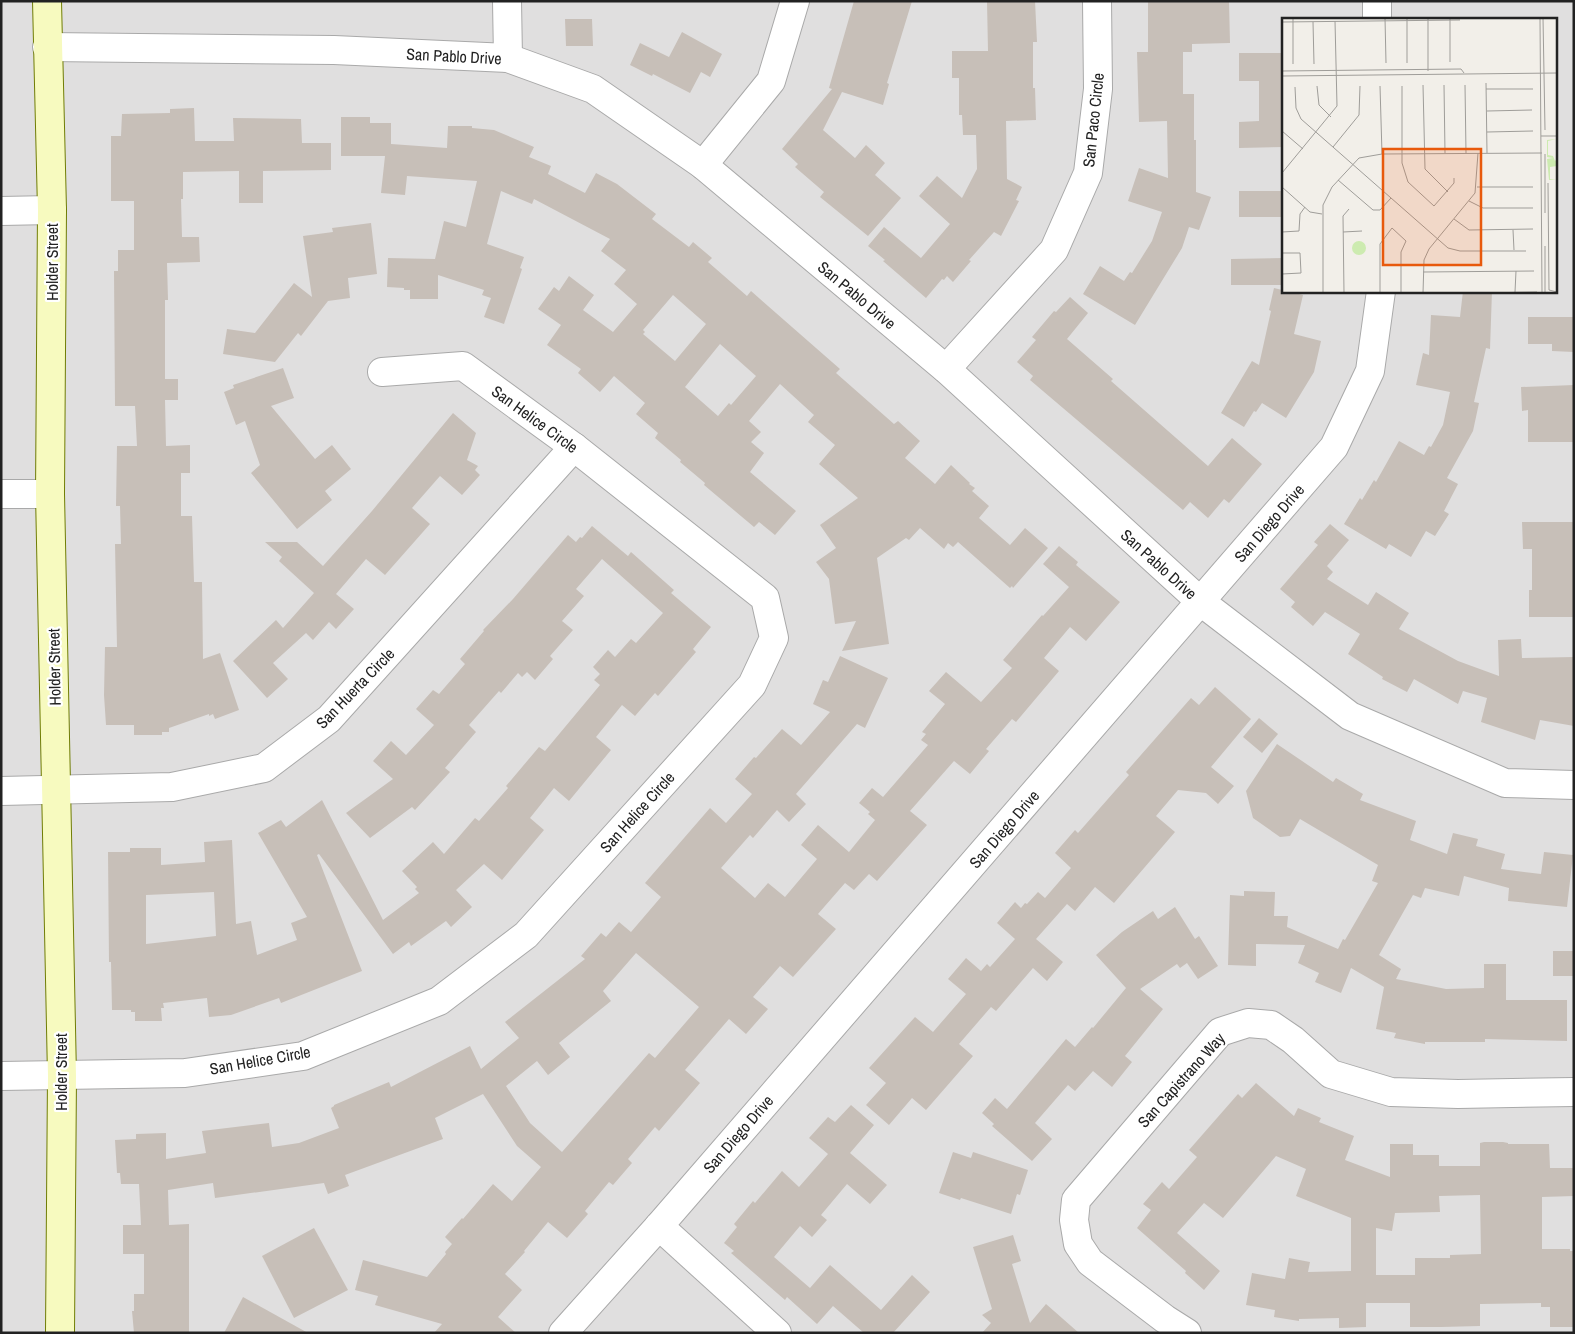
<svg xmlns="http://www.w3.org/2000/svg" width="1575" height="1334" viewBox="0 0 1575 1334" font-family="'Archivo Narrow',sans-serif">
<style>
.residential{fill:#e0dfdf;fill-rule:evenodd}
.building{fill:#c7bfb8;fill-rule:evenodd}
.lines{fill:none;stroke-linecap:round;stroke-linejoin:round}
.street-casing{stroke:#a9a9a9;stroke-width:30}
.secondary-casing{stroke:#707d05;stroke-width:30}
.street{stroke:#fff;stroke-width:28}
.secondary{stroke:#f7fabf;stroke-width:28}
.labels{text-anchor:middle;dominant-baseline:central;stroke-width:4.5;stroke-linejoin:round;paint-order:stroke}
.street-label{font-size:16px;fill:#222;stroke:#fff}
.inset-road{fill:none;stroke:#9f9d99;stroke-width:1}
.view{fill:#e8590c;fill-opacity:0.15;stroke:#e8590c;stroke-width:2.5}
.inset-edge{fill:none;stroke:#222;stroke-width:2.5}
</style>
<rect width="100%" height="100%" fill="#f2efe9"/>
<path class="residential" d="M1,1H1574V1333H1ZM1284,19H1556V291H1284Z"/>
<g class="building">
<path d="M854,1H912L887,83L889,84L883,105L842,92L823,130L855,158L866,145L885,163L875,175L901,198L868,236L820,197L824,192L795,167L798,164L782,149L832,89L829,88Z"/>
<path d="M987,1H1035L1037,42H1033V88H1035L1036,120L1006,121L1007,179L1022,187L1016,200L1019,201L1001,236L994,232L969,260L971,261L953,282L947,276L944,280L942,279L926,298L883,261L885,260L868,246L884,227L921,258L950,224L919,196L937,176L962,198L977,169L976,135H963L962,115H959V78H952V51H988Z"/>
<path d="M1148,1H1229L1230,43L1192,44V52H1183V94H1194V140H1196V192L1211,197L1199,230L1189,227L1182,248L1135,325L1083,294L1100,266L1124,281L1130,272L1132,273L1152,241L1162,212L1128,201L1139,168L1168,178L1167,121L1139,122L1137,52H1148Z"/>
<path d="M565,19H592L593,46H566Z"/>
<path d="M682,32L722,54L710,77L701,72L690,93L653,74L652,76L630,65L640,43L669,57Z"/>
<path d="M1239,53H1284V147L1239,148V122L1259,121V81H1239Z"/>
<path d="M194,108L195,141H234L233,118L301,119L302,143H331V170L263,171V203H239V171L183,172V199H181L182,237H199L200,262L167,263L168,300H165V379H178V400H165L166,446L190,445V473H181V516H192L194,582H202L203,659L220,653L239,710L215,719L213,714L209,716V714L169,728V732H162V735H134V725H106L104,695L105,647H117L115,544H121L120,506H116L117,446H137L135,406H115L114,271H118V250H134V201H111V136H121L122,114L170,113V109Z"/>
<path d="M341,117H370V123H391V144L447,148L448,126H472V128L494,130L534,147L529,157L551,166L548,174L585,193L596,173L617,184L656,214L652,219L689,247L693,242L712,258L708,262L747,296L751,291L840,369L836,373L894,424L898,421L920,441L905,458L935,484L951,465L970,483L969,484L975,488L972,491L989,506L979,518L1010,545L1025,528L1048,548L1013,588L1012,586L1010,588L958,542L953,547L948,543L944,549L920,528L909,540L906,538L877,558L889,644L842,651L856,621L835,624L829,579L816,562L836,548L820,525L858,498L819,464L835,445L808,422L814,415L780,384L749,421L761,432L751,442L764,453L750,472L796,511L775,535L759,522L754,527L704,485L705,483L680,462L681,460L655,438L658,433L636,414L645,403L614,376L600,392L578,373L581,369L547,345L561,325L538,309L554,287L559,291L569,276L594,295L583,310L613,332L637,304L614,284L626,270L601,251L610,239L534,199L532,204L501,191L487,244L524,257L520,268L522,269L504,324L484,317L491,298L482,295L484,290L438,275V299H410V290H404V288L387,287L388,258L435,259L444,221L466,227L477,181L407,176L405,195L381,193L385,156H341ZM673,295L706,324L675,361L643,334L645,332L643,330ZM720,344L756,376L731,405L729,403L718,416L685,387Z"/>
<rect x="1239" y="191" width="45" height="26"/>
<path d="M371,223L377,274L348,278L350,298L328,301L301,336L298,333L275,362L223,354L227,329L255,333L294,283L312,297L303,236L333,232L332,228Z"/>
<path d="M1284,258V285H1231V259Z"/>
<path d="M1274,288L1303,295L1294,334L1321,341L1314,372L1286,418L1262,403L1256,412L1254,411L1244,427L1221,413L1252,361L1259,365L1271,311L1269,310Z"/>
<path d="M1463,291H1492L1490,349L1486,348L1474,402L1479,403L1473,431L1447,478L1458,484L1444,511L1449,514L1435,536L1426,531L1411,557L1389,544L1386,549L1344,524L1360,498L1362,500L1374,480L1376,482L1399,441L1424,455L1429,446L1431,447L1443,425L1450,392L1416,385L1423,353L1429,355L1431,315L1460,317Z"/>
<path d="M1070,297L1088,313L1067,339L1113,379L1111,381L1208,466L1232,438L1262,464L1229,503L1224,499L1208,518L1190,502L1183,510L1030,380L1033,376L1017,362L1036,340L1032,337L1054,311L1056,312Z"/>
<path d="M1528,317H1574V352L1552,351V344H1528Z"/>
<path d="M283,368L294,398L271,406L315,459L332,445L351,469L325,491L332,500L297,529L251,473L260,465L245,421L236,425L224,392L234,388L233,385Z"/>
<path d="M1574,385V442H1528V410L1522,411L1521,387Z"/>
<path d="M453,413L476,433L467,460L478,466L475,470L480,475L462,495L440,476L412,508L430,524L385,575L366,559L336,594L354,609L336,629L329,622L313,640L306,633L273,663L288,679L267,698L233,661L276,620L283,628L314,593L279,561L282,557L265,542H297L323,566L372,511Z"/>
<path d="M1522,522H1574V617H1529V590H1532V549H1523Z"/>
<path d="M1330,524L1349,540L1327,566L1333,572L1327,579L1368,605L1376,592L1409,613L1399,629L1458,661L1499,676L1498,640L1521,639L1522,658L1574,657V726L1540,720L1535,740L1481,722L1487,698L1463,691L1458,704L1414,679L1407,692L1382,679L1383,677L1348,654L1360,634L1325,612L1313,626L1291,607L1295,602L1280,589L1318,545L1314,542Z"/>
<path d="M592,526L628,556L631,552L674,590L671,593L711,627L693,649L696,652L658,696L655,693L635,716L622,705L596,737L611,750L569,801L554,788L530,818L544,830L502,880L484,864L456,890L472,907L451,927L446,921L411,946L409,942L393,954L319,854L317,855L362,971L281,1003L279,998L231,1015L209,1017L207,998L163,1003L164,1008H161L162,1021H135V1012H131V1010H112L111,962H109L108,852H130V848H161V865L205,862L204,842L232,840L236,924L251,921L257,955L297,940L291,923L307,917L258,833L281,820L286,827L322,800L383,920L419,893L415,889L417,887L402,871L433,842L444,854L475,818L479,821L508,788L506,786L539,747L545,751L600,685L594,680L600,674L593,667L608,650L615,657L631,639L636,643L663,613L602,559L576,589L584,596L562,621L573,630L550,656L553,659L535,680L527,672L522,677L518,673L501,693L499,691L469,725L476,732L445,768L450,772L415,810L412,807L370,838L346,813L393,779L373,761L391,741L406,755L434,725L416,709L433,690L439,694L465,664L460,659L484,631L483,630L513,599L568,535L576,542L580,537L582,538ZM214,892L216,936L146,944V895Z"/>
<path d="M1059,546L1078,562L1076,565L1120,602L1086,641L1070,627L1044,658L1059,671L1016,722L1012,719L986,749L989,751L970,774L954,761L910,811L927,825L877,881L869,874L854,890L845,883L818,914L836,929L793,977L780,966L753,997L768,1009L746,1034L729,1019L685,1070L700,1083L659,1131L655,1127L628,1159L632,1163L613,1185L609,1182L585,1211L588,1214L567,1238L548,1222L524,1251L525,1252L505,1274L522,1290L498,1317L516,1333H434L442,1324L375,1305L378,1296L355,1290L363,1260L427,1277L446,1254L445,1252L452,1244L445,1237L462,1218L463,1219L493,1184L512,1201L541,1167L517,1146L483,1094L435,1118L443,1139L345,1175L349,1186L328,1194L324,1183L215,1198L213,1183L168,1190L169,1225L189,1224V1333H134L132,1311H134V1294H144V1254H123V1225H141L139,1184H121L120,1173H117L115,1140L136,1139V1134L166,1133V1159L206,1153L202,1131L269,1123L272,1147L299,1143L339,1128L331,1108L334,1106V1105L389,1082L391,1087L470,1046L481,1069L519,1038L505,1022L585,959L581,956L601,933L606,937L619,922L631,932L661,897L645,883L710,808L726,823L752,794L735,779L754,757L756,758L782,729L801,745L830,712L813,704L823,680L828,682L840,656L888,678L865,728L857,724L796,794L806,804L789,822L777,810L753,838L750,835L721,868L755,898L768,883L785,897L817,859L801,845L818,825L849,852L875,820L868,814L870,812L859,803L872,788L883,797L928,745L921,740L926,734L922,732L945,704L929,691L946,672L981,702L1012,668L1003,660L1042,615L1043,616L1069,587L1043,564ZM636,953L699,1007L655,1058L649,1053L562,1152L530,1123L506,1086L537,1061L548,1075L570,1057L559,1043L611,1001L603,991Z"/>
<path d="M1215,687L1251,719L1211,767L1234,786L1218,804L1206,793L1178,790L1156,816L1175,832L1114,903L1095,887L1075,911L1067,904L1036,939L1063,962L1047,981L1033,968L996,1011L991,1007L959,1044L973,1056L926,1110L912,1098L889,1125L866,1105L886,1083L869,1068L915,1017L933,1032L966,994L948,979L966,958L981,971L987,964L990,967L1015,939L997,923L1015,902L1021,908L1025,903L1027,904L1038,892L1045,898L1071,868L1055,853L1075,830L1078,833L1129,775L1126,772L1191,698L1199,705Z"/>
<path d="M1259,718L1278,734L1262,753L1243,737Z"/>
<path d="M1277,744L1333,782L1336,778L1363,794L1360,800L1416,821L1410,840L1447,854L1453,833L1478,839L1476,846L1505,854L1501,869L1541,874L1544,852L1573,855L1567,907L1508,901L1509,888L1464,876L1459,896L1425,888L1421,898L1413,895L1379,955L1401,969L1396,979L1446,989L1484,988V964H1506V1000H1567V1041L1485,1039V1042H1425V1044L1394,1038L1396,1033L1376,1029L1384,987L1351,968L1341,993L1315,982L1319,973L1298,963L1305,945L1256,944V966L1228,965L1230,895L1244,896V891L1275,892L1274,916H1288L1287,927L1338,949L1343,939L1345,940L1378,883L1372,881L1378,865L1300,819L1290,836L1280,837L1253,818L1246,791Z"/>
<path d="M1175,907L1195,939L1199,936L1218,966L1198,979L1187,963L1180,968L1177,964L1140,989L1163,1009L1125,1056L1132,1062L1112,1087L1093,1071L1075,1091L1068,1085L1035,1123L1052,1139L1032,1161L992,1126L994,1124L982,1113L995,1098L1007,1109L1066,1039L1075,1047L1092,1027L1093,1028L1126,988L1096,955L1122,932L1153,911L1158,919Z"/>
<rect x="1553" y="951" width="21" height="25"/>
<path d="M1256,1083L1294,1116L1298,1108L1321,1118L1319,1122L1354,1136L1345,1160L1390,1177V1144H1413V1155H1439V1166H1480V1143L1484,1142H1503L1508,1143V1144H1549L1550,1168H1574V1196L1542,1197V1249H1570V1251H1574V1327H1550V1307H1541V1303L1480,1304V1326L1441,1327H1410V1303H1366V1327L1339,1328V1318L1299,1319V1321L1274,1317L1275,1310L1246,1305L1252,1273L1285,1279L1289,1258L1310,1262L1308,1272L1351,1271V1218L1296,1196L1306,1169L1276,1156L1223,1218L1204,1203L1177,1233L1220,1271L1204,1290L1185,1273L1186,1271L1137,1228L1151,1210L1143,1204L1162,1182L1169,1189L1197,1157L1189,1150L1238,1094L1242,1098ZM1480,1195L1481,1254L1450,1255V1258H1415V1275H1376V1228L1392,1231L1395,1213L1440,1212L1439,1196Z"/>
<path d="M851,1105L874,1125L850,1153L887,1185L870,1204L847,1184L821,1215L827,1220L812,1237L800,1226L774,1257L810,1288L830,1265L881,1310L912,1275L930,1292L893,1333H864L833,1306L817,1324L787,1297L785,1300L731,1253L734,1251L724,1243L737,1227L734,1224L753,1201L755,1203L782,1171L799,1187L828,1154L809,1138L828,1117L835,1122Z"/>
<path d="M953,1152L971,1158L973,1152L1028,1170L1020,1195L1017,1194L1011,1214L961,1198L960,1200L939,1193Z"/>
<path d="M314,1228L348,1290L294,1318L262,1256Z"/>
<path d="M1013,1235L1021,1261L1012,1264L1030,1323L1046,1304L1079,1333H982L991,1323L982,1315L992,1309L973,1247Z"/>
<path d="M243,1297L308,1333H224Z"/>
</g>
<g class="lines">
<defs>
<g id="street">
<path d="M507,1L508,58"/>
<path d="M1377,1V19"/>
<path d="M47,47L334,50L508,58L593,89L703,165L946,369L1201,602L1350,716L1505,783L1574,785"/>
<path d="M703,165L771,81L795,1"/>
<path d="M1,211L52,210"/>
<path d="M946,369L1054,250L1088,173L1098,89L1097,1"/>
<path d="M1,494H50"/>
<path d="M1,791L172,787L264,768L329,719L574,447"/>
<path d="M1,1076L185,1073L303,1056L439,1001L526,935L752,685L774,638L765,598L574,447L463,366L382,372"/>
<path d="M659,1226L777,1333"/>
<path d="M563,1333L659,1226L1334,447L1370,371L1381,291"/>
<path d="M1187,1333L1165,1319L1090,1262L1078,1244L1074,1220L1076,1200L1220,1032L1248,1023L1271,1025L1293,1040L1331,1074L1391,1092L1458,1094L1574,1092"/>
</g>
<path id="secondary" d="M47,1L52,210L50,494L62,1076L60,1333"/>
</defs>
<use href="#street" class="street-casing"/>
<use href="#secondary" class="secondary-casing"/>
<use href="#street" class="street"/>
<use href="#secondary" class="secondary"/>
</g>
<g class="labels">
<g class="street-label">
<text transform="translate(454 56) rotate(3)">San Pablo Drive</text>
<text transform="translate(1093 120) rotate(-84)">San Paco Circle</text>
<text transform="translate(52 262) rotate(-90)">Holder Street</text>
<text transform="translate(857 295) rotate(40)">San Pablo Drive</text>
<text transform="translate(535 419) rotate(36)">San Helice Circle</text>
<text transform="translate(1269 523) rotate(-49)">San Diego Drive</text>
<text transform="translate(1159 564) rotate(42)">San Pablo Drive</text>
<text transform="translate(54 667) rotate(-91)">Holder Street</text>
<text transform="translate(355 688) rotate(-46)">San Huerta Circle</text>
<text transform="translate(637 812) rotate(-48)">San Helice Circle</text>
<text transform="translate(1004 829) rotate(-49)">San Diego Drive</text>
<text transform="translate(260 1060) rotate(-10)">San Helice Circle</text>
<text transform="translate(61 1072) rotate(-90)">Holder Street</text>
<text transform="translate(1181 1080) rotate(-48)">San Capistrano Way</text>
<text transform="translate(738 1134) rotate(-49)">San Diego Drive</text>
</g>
</g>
<g transform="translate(1282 18)">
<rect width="275" height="275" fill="#f2efe9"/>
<path d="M274,121L266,123V137L271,138L273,143L275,141V148L268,149V161H274L267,162L265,141L271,140L265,139V122ZM70 230a7 7 0 1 1 14 0a7 7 0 1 1-14 0Z" fill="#cdebb0"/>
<path class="inset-road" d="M103,0L104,45M125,0V45M168,0V44M258,0L260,275M261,0L263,112M0,4L178,2M31,4L32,46M11,46V0M0,53L179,51L182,55M146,53V0M0,58L275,55M204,65L205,135M141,67L143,151L166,174M162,67L163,135M183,67L184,135M35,68L37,87L49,99M98,68L100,136M120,68V145L126,164L152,188L172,165V160M13,69L14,90L19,101L166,230L178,233H244M204,71H251M205,93L250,92M0,113L21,131M205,114L251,113M259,118H275M51,129L77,97L78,68M263,136V195M0,155L55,88L53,3M56,162L91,192H98L109,180M266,165L267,272L275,274M0,169L28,194L40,196M195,169H251M187,183L201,190H251M172,201L187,212L251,211M231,212L232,232M0,214L17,213L18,196L23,189M61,214L80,213M0,235H18L19,255L0,256M141,254L252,253M233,274L234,253M41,275V187L50,169L77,140L100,136L260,135M62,275L61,198L67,191M98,275V226L110,210L124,223L119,234V275M141,275L142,242L147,231L193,175L196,135M199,275L255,274M263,275V228"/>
<path class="view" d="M101,131H199V247H101Z"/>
<rect width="275" height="275" class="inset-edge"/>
</g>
<rect width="1575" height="1334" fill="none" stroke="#222222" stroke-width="5"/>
</svg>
